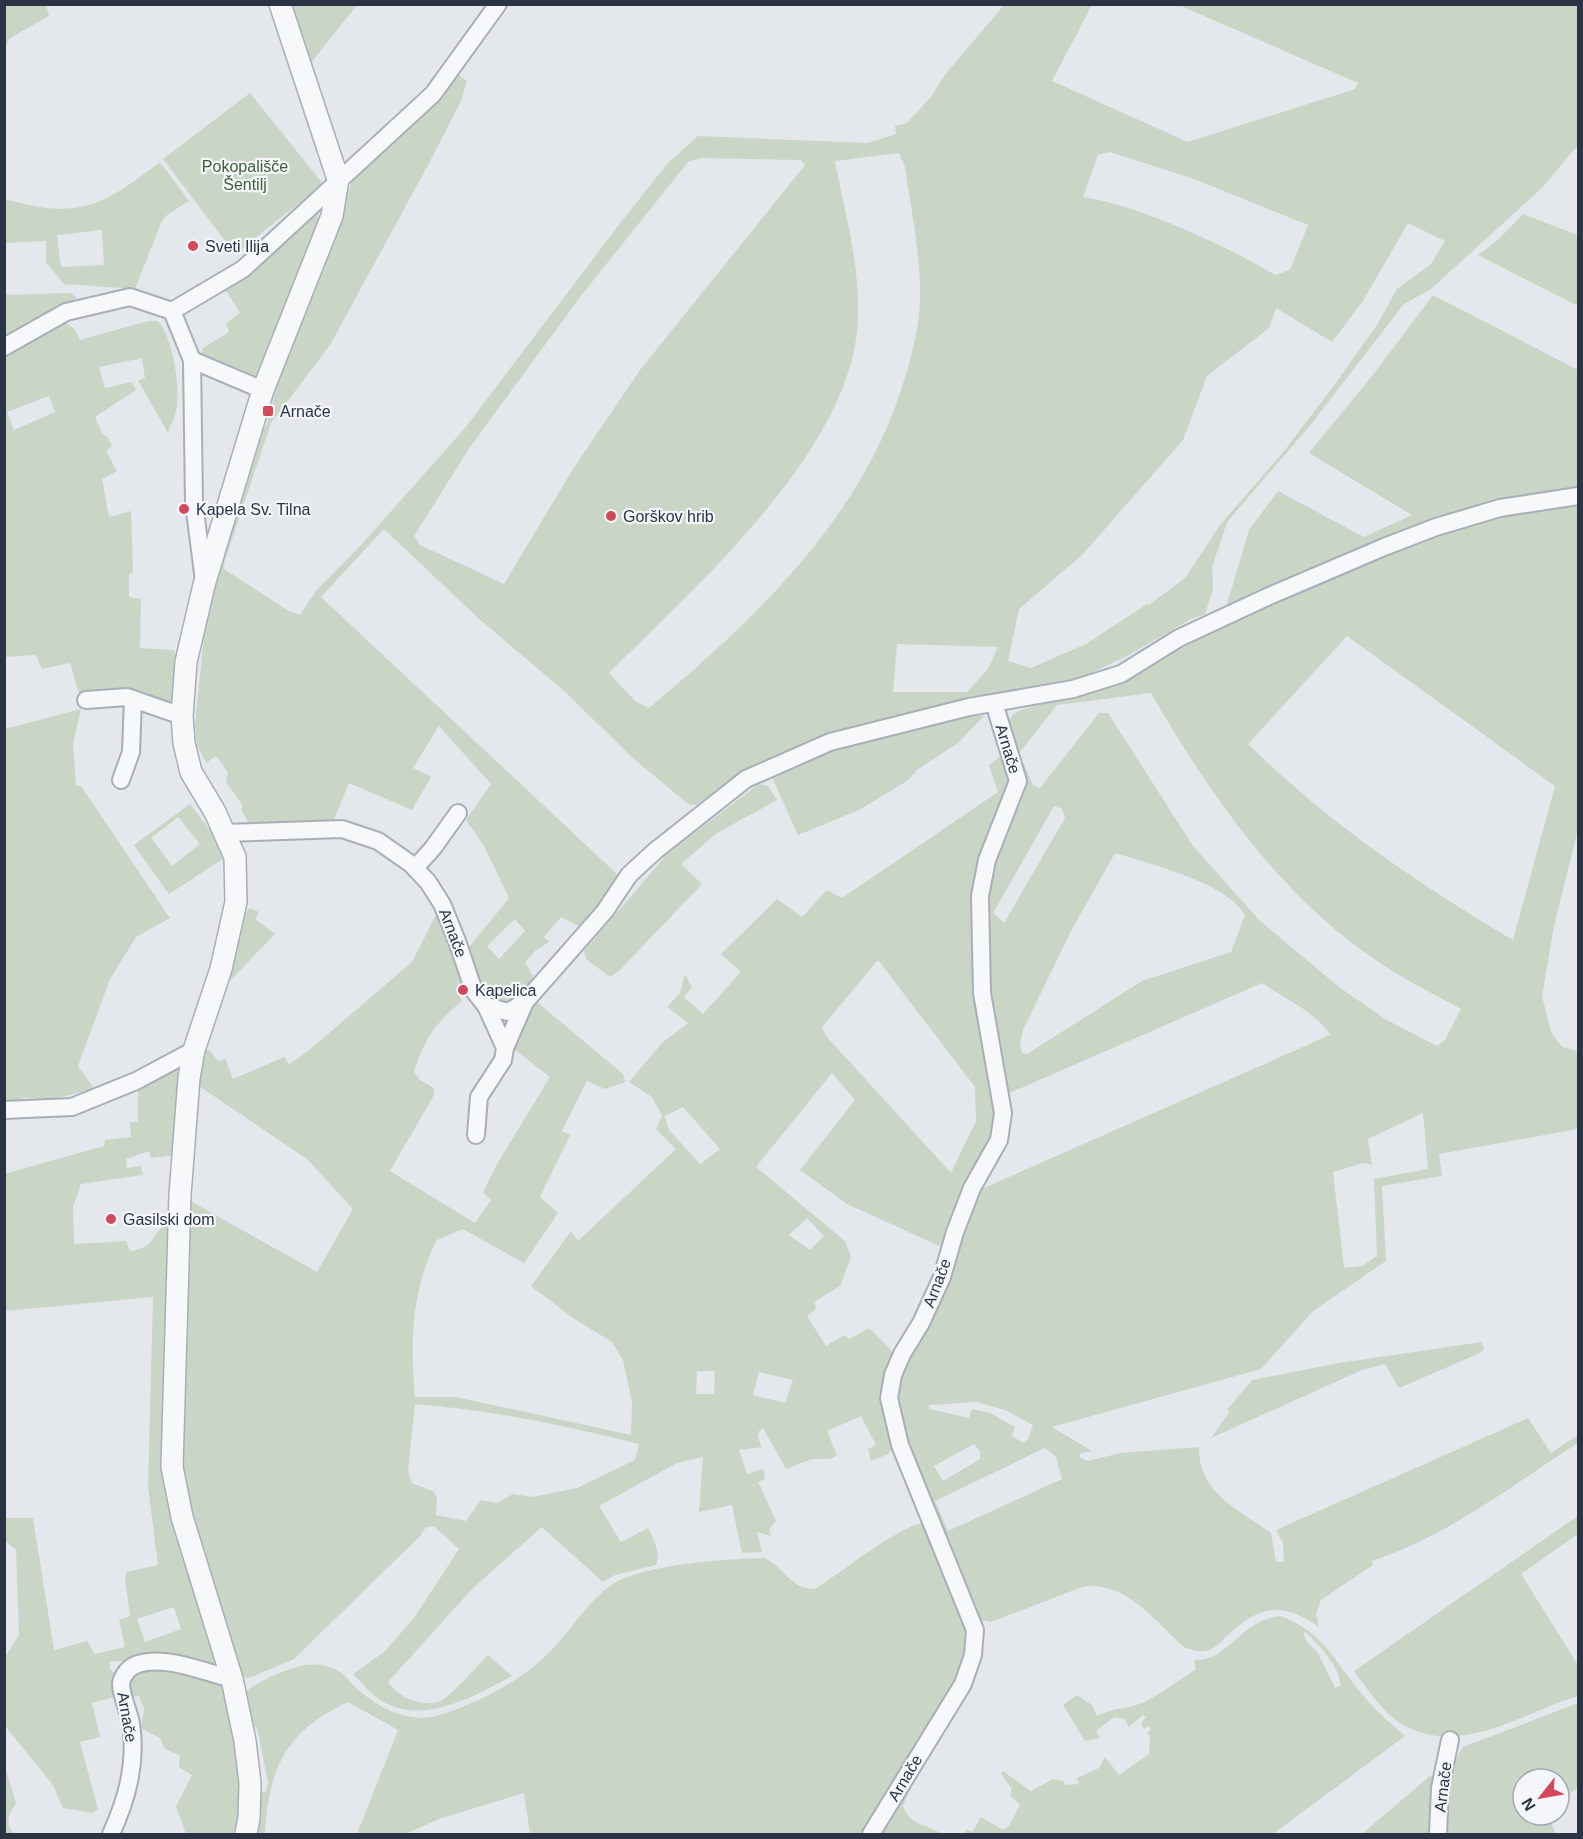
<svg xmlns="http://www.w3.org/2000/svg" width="1583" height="1839" viewBox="0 0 1583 1839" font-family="Helvetica,sans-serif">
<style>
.green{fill:#c9d6c5;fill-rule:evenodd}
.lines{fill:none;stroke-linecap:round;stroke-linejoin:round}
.minor-casing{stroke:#a9aeb7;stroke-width:20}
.tertiary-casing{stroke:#a9aeb7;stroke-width:24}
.minor{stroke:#f7f8fa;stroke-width:16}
.tertiary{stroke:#f7f8fa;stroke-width:21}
.poi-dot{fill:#d1495b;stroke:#f4f6f9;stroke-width:2}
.labels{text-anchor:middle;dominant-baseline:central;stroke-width:4.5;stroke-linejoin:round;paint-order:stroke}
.park-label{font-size:16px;fill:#3f6138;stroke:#f4f6f9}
.poi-label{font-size:16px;fill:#2b3445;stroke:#f4f6f9;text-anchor:start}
.street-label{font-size:16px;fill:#2b3445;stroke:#f4f6f9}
</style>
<rect width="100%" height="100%" fill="#e4e7ec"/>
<g class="green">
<path d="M5,4L46,5L49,16L10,38L5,48Z"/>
<path d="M289,5H357L310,64Z"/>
<path d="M1004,5H1092L1052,81L1188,142L1355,89L1358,83L1179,5H1578V145L1542,188L1488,237L1431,289L1404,304L1312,423L1227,522L1212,567L1213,589L1205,614L1191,619L1129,655L1087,675L803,744L771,757L695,805L688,804L634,759L563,690L478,618L384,529L321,597L619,876L581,927L561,917L544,937L549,942L536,950L525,962L535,980L515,1004L494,1003L479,986L466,951L509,898L484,846L466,820L491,784L439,726L413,768L431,777L412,810L349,783L332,824L252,829L241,809L243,806L226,782L228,772L216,756L206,763L197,745L195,724L207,607L246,458L267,424L281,370L352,182C374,145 427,105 459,75L467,81L460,103L427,167L330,345L271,423L225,560L224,569L289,611L300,615L316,591L361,545L465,428L618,226L667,164L698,136L868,143L896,134L895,126L907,123L931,97L944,76ZM1110,152L1194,179L1308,225L1290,270L1275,275C1227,246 1138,205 1083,197L1098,155ZM899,153L905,167C911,210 921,255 920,298C920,323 913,350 906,374C867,513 757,618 649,708L636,702L609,673C696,585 853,450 858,319C860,265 845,213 835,161ZM700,158L801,160L805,165L640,370L573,469L504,584L420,545L414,536L470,447L580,297L688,162ZM1408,223L1445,241L1431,264L1397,289L1377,325L1335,384L1285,450L1220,525L1185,578L1149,605L1147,604L1086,644L1031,668L1008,661L1019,609L1082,555L1183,440L1207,376L1269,328L1276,308L1332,342L1363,301ZM897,644L998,647L988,669L967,692H893ZM515,919L525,931L499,959L487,946Z"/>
<path d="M250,93L323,184L235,254L163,159Z"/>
<path d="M160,162L189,201L167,215L161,223L135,289L64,284L46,262V241L5,243V199C79,220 101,207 160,162ZM102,230L104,265L61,267L57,235Z"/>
<path d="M317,210L319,221L314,240L257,378H246L200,355L203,348L229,332L226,323L240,313L223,286Z"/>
<path d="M1523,214L1578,235V306L1478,255L1498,240Z"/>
<path d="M70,293L76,297L74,303L5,341L4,295Z"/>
<path d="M1433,295L1578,370V491L1494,504L1225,611L1249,530L1278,491L1364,537L1412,515L1309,453L1372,376Z"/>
<path d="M64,321L74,329L80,340L148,321H158C173,337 181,389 176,411C175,418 170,426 168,433L138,380L145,378L142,358L99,367L105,388L131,382L136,390L95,417L103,435L107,436L112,446L106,451L117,471L102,479L109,517L131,511L133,572L129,574V597L141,599L140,648L174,650C182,664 177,692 170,706L80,697L70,663L42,669L36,655L5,657V351ZM49,396L55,412L14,430L7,412Z"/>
<path d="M1578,502V829L1554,926L1542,996L1551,1032L1562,1047L1578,1051V1129L1439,1154L1442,1176L1382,1186L1386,1261L1313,1311L1261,1369L1052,1427L1092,1451L1081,1453L1079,1457L1087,1461L1121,1453L1199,1447C1198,1493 1238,1509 1271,1533L1276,1562H1284L1283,1543L1276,1530L1528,1418L1551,1453L1578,1435V1443C1511,1486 1448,1536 1372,1561L1373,1565L1321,1600L1316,1614L1319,1627C1281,1601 1260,1605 1227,1636C1221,1642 1213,1651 1204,1651C1198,1652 1191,1649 1185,1648C1156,1622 1124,1579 1082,1587L991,1622L978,1620L894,1419V1390L977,1191L1330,1035C1316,1012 1284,998 1262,983L1005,1095L986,987L987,870L1014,812L1007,723C1011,716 1014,713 1021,710L1111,686L1270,601L1467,522ZM1347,636L1555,786L1513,940C1418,884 1326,821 1248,744ZM1151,693C1209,793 1277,892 1374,959C1401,978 1432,993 1461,1009L1445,1040L1437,1046L1385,1019L1339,987L1259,920L1193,846L1108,713H1099L1040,788L1033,785L1019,753L1057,705ZM1054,806L1062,809L1065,818L1004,923L993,913ZM1115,853C1150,864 1226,882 1245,915L1231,952L1142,981L1027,1054L1022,1053L1020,1044L1023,1030L1071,931ZM1423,1113L1428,1169L1374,1179L1377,1256L1362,1266L1344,1268L1333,1172L1363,1163L1372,1165L1368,1139ZM977,1402L1005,1410L1033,1425L1028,1439L1023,1443L1012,1436L1015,1427L990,1413L972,1409L969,1418L930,1409L928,1405ZM974,1444L980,1451V1459L943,1481L934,1466ZM1045,1448L1056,1457L1062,1479L948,1531L935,1501Z"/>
<path d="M81,709L73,743L76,786H81L170,918L136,937L110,979L78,1066L94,1089L53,1099L25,1098L5,1103V729Z"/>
<path d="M969,715L984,716L958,743L917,770L907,781L859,810L798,835L773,779L775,774C837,746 902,729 969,715Z"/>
<path d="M1006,752L1012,773L978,877L997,1122L946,1249L847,1204L800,1170L855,1100L832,1073L756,1167L845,1241L851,1257L840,1286L814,1302L816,1309L807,1316L826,1346L844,1335L849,1339L869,1328L890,1349L894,1357L896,1445L888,1454L871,1461L868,1449L876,1445L861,1416L827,1431L837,1455L830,1459H812L786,1469L763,1428L759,1431L758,1437L762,1447L739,1450L747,1474L763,1469L765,1479L758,1482L776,1521L769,1529L771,1536L757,1532L762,1552L742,1553L732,1505L699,1512L703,1457L677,1463L599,1506L621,1542L648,1528C654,1540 661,1552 656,1565L615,1575L603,1582L542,1527L473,1588L388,1682C399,1698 422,1708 441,1701C450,1697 479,1664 488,1655L512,1676C473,1697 418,1729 376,1697C368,1691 361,1681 353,1674L384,1652L414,1618L459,1549L434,1526L426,1527L421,1535L294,1659L249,1678L238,1675L181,1477L185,1198L317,1272L353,1209L307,1159L193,1082L205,1049L211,1051L216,1059L220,1061L225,1058L233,1079L284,1057L289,1064L307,1052L412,962L437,913L467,984L457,989L462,1001C435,1024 425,1038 414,1072L420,1080L434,1088V1095L390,1171L475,1223L491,1200L483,1192L497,1164L550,1077L514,1049L529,1010L537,1002L623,1074L625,1082L605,1089L587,1081L562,1131L570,1135L540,1197L558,1213L524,1263L463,1229L437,1240C411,1290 410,1342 415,1397H456L631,1435L632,1403L628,1383L623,1360L612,1342L573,1318L531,1286L571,1231L578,1241L676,1149L656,1129L662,1115L652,1097L629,1082L662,1043L688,1023L667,1007L680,993L685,974L692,987L684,997L703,1014L741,972L721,954L777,899L802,917L827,890L842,898L998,792L989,765ZM878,960L975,1087L976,1121L951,1173L826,1036L822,1027ZM683,1107L720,1149L700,1164L669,1130L665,1116ZM807,1218L824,1236L810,1250L789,1235ZM697,1371H715L714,1394H696ZM759,1372L793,1380L785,1403L753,1395ZM415,1404C491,1410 565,1425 639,1444L635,1460L577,1488L532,1497L513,1494L497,1503L481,1500L466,1521L436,1515L437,1498L434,1492L412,1483L408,1471Z"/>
<path d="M759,784L768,786L777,800L717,833L681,864L702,884L619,971L610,977L586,959L584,951L669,852Z"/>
<path d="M190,804L229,855L169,894L134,845ZM178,817L200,844L172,866L151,838Z"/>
<path d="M250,908L259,912L255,919L275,934L223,988L240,919Z"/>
<path d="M181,1062L176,1155L151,1158L149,1151L126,1159L127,1168L141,1166L143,1175L81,1184L73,1207L74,1244L126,1241L130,1251C156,1247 148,1239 164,1226L173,1227L167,1415L218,1665L210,1669L124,1667L123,1661L109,1662L110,1669L118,1677V1696L92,1703L100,1737L80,1742L98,1809L92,1813L63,1808L53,1785L5,1726V1657L19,1635L16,1550L5,1541V1518H33L54,1650L87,1641L95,1654L125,1647L119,1620L130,1616L125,1578L127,1572L158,1565L148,1487L153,1297L5,1311L4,1174L104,1146L105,1140L131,1137L130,1122H138V1087ZM174,1607L181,1629L145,1642L137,1619Z"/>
<path d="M1482,1342L1484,1349L1480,1353L1399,1388L1385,1364L1362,1370L1211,1438L1230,1411L1227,1410L1252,1380L1339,1363Z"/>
<path d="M1578,1516V1534L1521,1574L1578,1665V1696C1526,1711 1464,1756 1407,1727C1386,1717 1368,1690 1354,1671Z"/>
<path d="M925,1522L969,1635L966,1665L868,1834H530L524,1793L439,1819L405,1834H357L398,1730L348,1702C286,1731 269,1767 265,1834H254L257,1794L266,1791L268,1783L257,1727L248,1726L243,1694C253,1685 269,1677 282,1672C301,1665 316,1661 335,1669C344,1673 348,1680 355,1687C381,1710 411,1726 446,1713C488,1698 527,1678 557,1644C575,1624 590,1599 613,1584C645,1564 726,1559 765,1558C783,1567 792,1590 815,1589C844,1571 894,1529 925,1522Z"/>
<path d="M1280,1616C1326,1632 1337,1667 1368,1701C1379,1714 1393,1725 1405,1736L1273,1834H964L967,1829L972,1832L981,1817L1003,1830L1009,1826L1020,1805L1011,1796V1788L1001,1773L1003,1771L1031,1791L1053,1779L1063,1781L1066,1785L1079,1784L1077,1778L1099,1768L1105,1757L1119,1775L1149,1754L1150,1736L1147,1733L1151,1729L1149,1726L1144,1729L1141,1723L1146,1717L1143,1715L1129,1727L1125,1719L1114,1717L1096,1731L1100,1738L1085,1741L1063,1705L1077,1695L1092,1705L1097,1716C1111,1708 1127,1709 1142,1703C1161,1694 1179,1680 1196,1669L1194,1660C1230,1661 1238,1621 1280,1616ZM1305,1632C1321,1647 1337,1663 1341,1685L1335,1688L1318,1653L1307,1642L1303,1633Z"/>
<path d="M151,1665L225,1679L240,1748L241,1834H186L176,1807L192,1775L179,1767L180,1756L165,1749L160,1738L141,1728L144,1709L139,1696L130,1697L129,1678Z"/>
<path d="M1578,1703V1788L1559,1800V1779H1523V1815H1548L1556,1834H1445C1448,1804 1445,1773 1463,1747Z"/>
<path d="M5,1767L16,1803C9,1815 4,1822 14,1834H5Z"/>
<path d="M916,1775L903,1806C910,1826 927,1824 942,1834H877Z"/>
<path d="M1431,1775L1436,1786L1434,1834H1362Z"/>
</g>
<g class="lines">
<defs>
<g id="minor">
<path d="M172,311L243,269L433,94L498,4"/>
<path d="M4,347L66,312L130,297L172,311L192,360"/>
<path d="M204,581L194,503L192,360L263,390"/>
<path d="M86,700L127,697L182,716"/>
<path d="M121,780L131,752L133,699"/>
<path d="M224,833L342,829L378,841L411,864L428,882L442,904L457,941L474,991L486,1006L508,1012L525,1002L605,911L629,875L655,851L746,779L830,742L969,707L1073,689L1121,674L1179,638L1267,597L1384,547L1436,527L1500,508L1578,496"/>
<path d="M415,868L433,848L458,813"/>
<path d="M505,1048L525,1002"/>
<path d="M4,1110L72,1107L136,1081L194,1050"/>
<path d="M476,1135L479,1097L503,1060L505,1048L486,1006"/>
<path d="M111,1834C127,1799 137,1763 131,1724C129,1711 121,1696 121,1684C122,1675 130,1666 138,1664C166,1655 204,1672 232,1679"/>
<path d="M871,1834L963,1684L973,1655L975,1630L900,1445L889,1398L893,1375L902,1354L921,1323L942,1277L955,1232L972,1188L999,1140L1003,1113L982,993L980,896L987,860L1018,781L994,703"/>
<path d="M1438,1834L1440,1788L1450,1740"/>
</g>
<path id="tertiary" d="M246,1834L249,1818L250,1783L245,1741L232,1679L182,1517L172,1467L180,1195L189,1078L194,1050L221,969L236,902L235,857L215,812L191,772L184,743L182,716L186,662L204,585L263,390L332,216L338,179L280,4"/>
</defs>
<use href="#minor" class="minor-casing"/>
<use href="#tertiary" class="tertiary-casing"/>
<use href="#minor" class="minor"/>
<use href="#tertiary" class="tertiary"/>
</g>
<g class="poi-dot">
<circle cx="193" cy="246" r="6"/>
<rect x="262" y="405" width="12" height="12" rx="3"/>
<circle cx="184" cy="509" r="6"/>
<circle cx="611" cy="516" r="6"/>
<circle cx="463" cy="990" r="6"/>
<circle cx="111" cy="1219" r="6"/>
</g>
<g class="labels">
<g class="park-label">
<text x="245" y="166">Pokopališče<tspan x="245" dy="18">Šentilj</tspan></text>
</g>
<g class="poi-label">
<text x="205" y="246">Sveti Ilija</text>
<text x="280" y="411">Arnače</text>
<text x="196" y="509">Kapela Sv. Tilna</text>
<text x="623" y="516">Gorškov hrib</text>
<text x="475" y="990">Kapelica</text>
<text x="123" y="1219">Gasilski dom</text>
</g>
<g class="street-label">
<text transform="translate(1008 749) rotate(73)">Arnače</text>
<text transform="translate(453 933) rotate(69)">Arnače</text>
<text transform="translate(937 1283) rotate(-69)">Arnače</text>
<text transform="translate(127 1717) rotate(80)">Arnače</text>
<text transform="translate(905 1778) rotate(-59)">Arnače</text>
<text transform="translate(1443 1787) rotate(-83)">Arnače</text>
</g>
</g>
<rect width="1583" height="1839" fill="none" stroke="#2b3445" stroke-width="12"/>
<g transform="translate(1541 1797) rotate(239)"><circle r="28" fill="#f4f6f9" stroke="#a4a8b1" stroke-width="1.5"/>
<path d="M0-4.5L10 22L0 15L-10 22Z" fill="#d1495b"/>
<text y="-9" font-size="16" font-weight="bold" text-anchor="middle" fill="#2b3445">N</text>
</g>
</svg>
